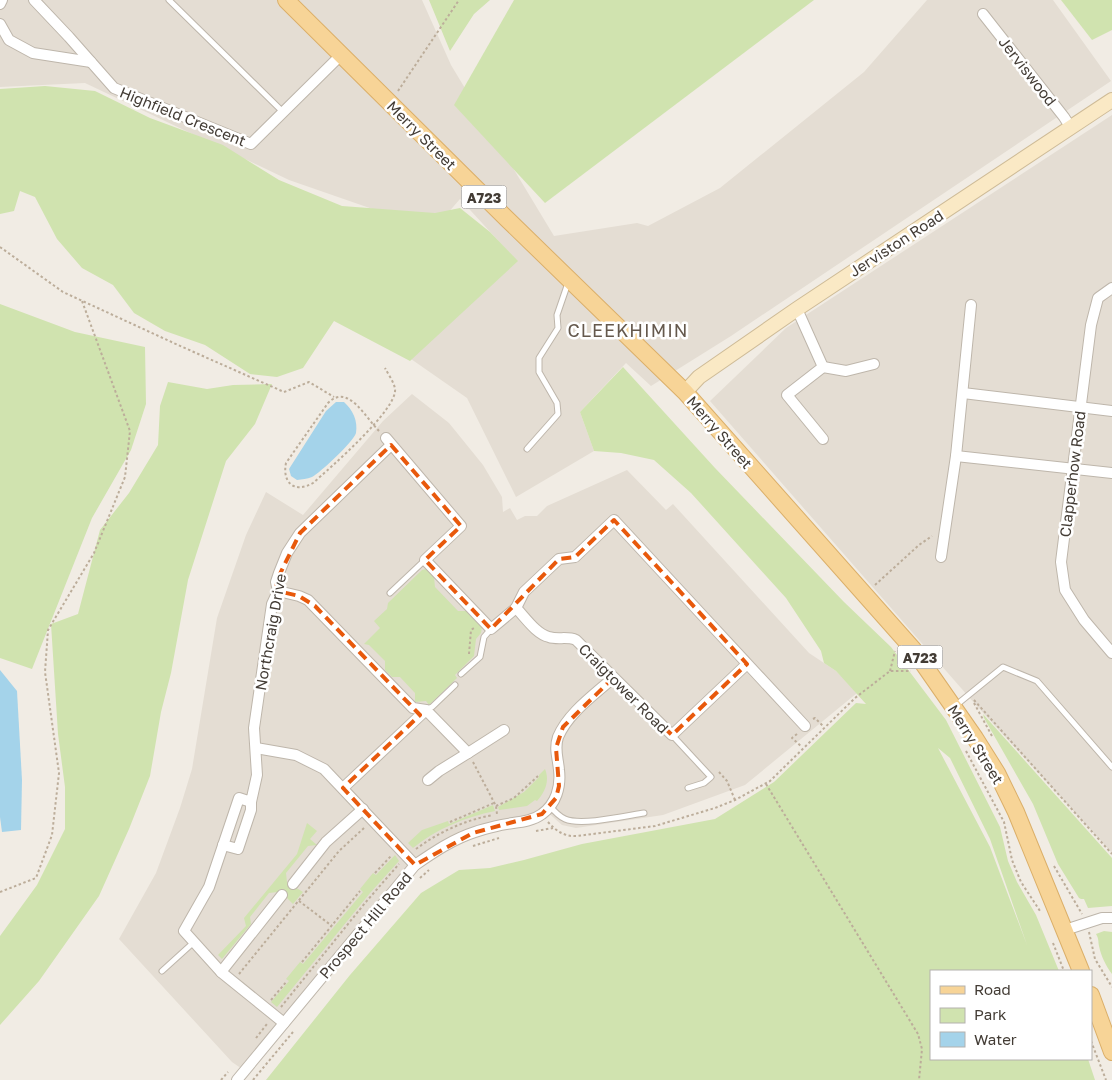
<svg xmlns="http://www.w3.org/2000/svg" width="1112" height="1080" viewBox="0 0 1112 1080" font-family="'Golos Text',sans-serif">
<style>
.residential{fill:#e4ddd3}
.green{fill:#d0e3af;fill-rule:evenodd}
.water{fill:#a4d3ea}
.lines{fill:none;stroke-linecap:round;stroke-linejoin:round}
.service-casing{stroke:#beb6ab;stroke-width:7}
.minor-casing{stroke:#beb6ab;stroke-width:12}
.secondary-casing{stroke:#cebb97;stroke-width:16}
.primary-casing{stroke:#dbaf69;stroke-width:18}
.path{stroke:#bcad9a;stroke-width:2;stroke-dasharray:2.5 2.5;stroke-linecap:butt}
.service{stroke:#fff;stroke-width:5}
.minor{stroke:#fff;stroke-width:10}
.secondary{stroke:#fae9c5;stroke-width:14}
.primary{stroke:#f7d497;stroke-width:16}
.marked{fill:none;stroke:#e8590c;stroke-width:4;stroke-dasharray:10 6;stroke-linejoin:round}
.labels{text-anchor:middle;dominant-baseline:central;stroke-width:5;stroke-linejoin:round;paint-order:stroke}
.shield{fill:#fff;stroke:#7b7672;stroke-width:1}
.shield-label{font-size:14px;font-weight:bold;fill:#433c35}
.street-label{font-size:15px;fill:#433c35;stroke:#fff}
.quarter-label{font-size:18px;letter-spacing:1px;fill:#65594d;stroke:#fff}
</style>
<rect width="100%" height="100%" fill="#f1ece4"/>
<g class="residential">
<path d="M0,0H422L451,65L554,236L637,223L648,226L720,188L864,72L927,0H1053L1111,81L731,336L651,386L626,363L580,412L594,451L516,497L467,398L411,359L517,261L460,199L433,230L289,180L85,83L0,87Z"/>
<path d="M1112,115V853L975,704L710,401L786,328Z"/>
<path d="M412,394L449,423L483,465L502,497L503,512L510,508L517,520L525,516H537L547,506L627,470L666,510L673,504L809,653L836,671L857,693L745,785L663,815L576,828L562,825L545,810L473,833L415,865L245,1071L232,1062L119,939L156,873L180,808L192,769L217,618L246,535L266,492L303,515L383,421Z"/>
</g>
<g class="green">
<path d="M429,0H490L474,14L450,51Z"/>
<path d="M514,0H814L545,203L454,105Z"/>
<path d="M1061,0H1112V30L1092,40Z"/>
<path d="M45,86L95,91L150,118L223,145L279,180L342,206L435,213L460,208L490,232L518,261L410,361L334,321L303,368L277,377L250,374L205,345L165,331L134,313L113,285L82,268L57,239L35,197L20,191L14,211L0,214V89Z"/>
<path d="M0,304L75,332L145,347L146,404L131,450L92,518L32,669L0,658Z"/>
<path d="M623,367L715,468L844,602L891,647L946,720L1000,827L1008,861L1017,882L1036,915L1059,971H931V1059H1088L1095,1080H266L350,975L421,893L459,870L490,868L524,860L582,844L715,819L774,782L856,703L866,704L836,671L824,663L821,651L786,598L691,493L654,460L621,453L594,451L580,412ZM938,748L950,758L990,839L1027,945L990,847Z"/>
<path d="M168,382L207,389L233,385L272,384L255,424L226,461L188,580L171,673L161,712L150,776L129,829L99,896L39,981L0,1025V936L37,885L65,829V787L58,734L51,624L78,614L100,530L129,493L158,445L160,406Z"/>
<path d="M426,569L434,577L435,587L458,611H467L482,627L481,633L476,639L474,656L455,675L457,678L429,705L426,701L415,702V693L400,677H392L385,670V661L369,645L364,644L380,628L374,621L387,609L388,603L422,570Z"/>
<path d="M983,714L1112,858V906L1088,908L1084,899H1081L1079,898L1058,864L1033,804L984,718Z"/>
<path d="M545,769C550,781 545,792 537,801L535,800L527,806L499,810L498,807L524,792L539,777V775Z"/>
<path d="M493,805L495,811C465,817 436,829 413,848L408,843L422,830L448,821L449,824Z"/>
<path d="M307,823L317,831L310,839L317,845L308,846L286,873L287,882L303,892L293,904L280,891L278,892L269,893L250,917L251,924L222,959L218,955L246,926L244,918L297,854Z"/>
<path d="M395,855L399,861L370,893L277,1007L271,1002L289,981L286,979L300,962L303,964L363,892L360,889L373,873L376,875Z"/>
<path d="M1104,931L1112,932V974C1106,966 1101,956 1099,946C1098,941 1099,939 1096,934Z"/>
</g>
<g class="water">
<path d="M336,402H344C353,410 358,421 356,433C354,441 320,473 312,477C307,479 302,479 297,480L291,476L289,469L326,411Z"/>
<path d="M0,670L17,691L22,780L21,830L2,832L0,817Z"/>
</g>
<g class="lines">
<defs>
<g id="service">
<path d="M169,0L283,112"/>
<path d="M527,449L558,414L557,403L539,372V358L558,328L557,315L568,283"/>
<path d="M390,593L425,560"/>
<path d="M461,674L480,657L484,637L491,629"/>
<path d="M955,706L1003,667L1037,681L1112,767"/>
<path d="M426,709L432,707L455,685"/>
<path d="M672,735L711,777L704,783L688,788"/>
<path d="M550,806C554,811 558,816 565,819C581,826 625,816 644,813"/>
<path d="M162,971L194,942"/>
</g>
<g id="minor">
<path d="M34,0L69,37L114,88L251,144L341,55"/>
<path d="M0,4L2,0"/>
<path d="M983,14L1064,117L1071,128"/>
<path d="M0,24L9,40L33,53L91,62"/>
<path d="M1112,288L1098,298L1091,325L1061,562L1065,590L1084,620L1112,653"/>
<path d="M797,309L823,367L787,395L823,439"/>
<path d="M823,367L846,371L874,364"/>
<path d="M963,393L1112,411"/>
<path d="M386,438L461,526L425,560L491,629L516,608"/>
<path d="M956,456L1112,473"/>
<path d="M941,557L956,456L971,305"/>
<path d="M278,591L299,596L308,600L413,708L426,710L343,788"/>
<path d="M747,664L672,735L576,640C567,636 558,640 549,637C536,634 525,617 516,608L524,592L559,559L575,557L614,520L805,726"/>
<path d="M426,710L468,753L504,730"/>
<path d="M256,748L296,755L324,769L415,865"/>
<path d="M428,780L439,771L468,753"/>
<path d="M223,845L238,849L251,810V802"/>
<path d="M293,884L326,842L363,809"/>
<path d="M1065,930L1102,918H1112"/>
<path d="M221,972L282,895"/>
<path d="M284,1023L221,972L184,931L209,887L239,798L251,802L257,775L254,728L272,604L278,591L276,582L279,573L287,553L300,533L391,445"/>
<path d="M237,1080L415,865C434,852 453,839 475,832C484,829 493,827 501,825C514,822 530,823 542,814C556,804 561,787 559,770C558,758 554,749 558,737C568,713 594,695 613,678"/>
</g>
<path id="secondary" d="M685,392L699,377L797,309L1112,100"/>
<g id="primary">
<path d="M286,0L507,219L685,392L913,649L975,738L997,773L1016,812L1081,971"/>
<path d="M1091,995L1112,1052"/>
</g>
</defs>
<use href="#service" class="service-casing"/>
<use href="#minor" class="minor-casing"/>
<use href="#secondary" class="secondary-casing"/>
<use href="#primary" class="primary-casing"/>
<g class="path">
<path d="M398,91L459,0"/>
<path d="M0,247L63,292L178,345L284,392L309,382L334,397"/>
<path d="M379,431C365,417 348,383 328,403L286,463C282,482 294,494 313,483C329,469 398,409 395,389C394,382 388,374 385,368"/>
<path d="M875,585L919,545L932,536"/>
<path d="M469,654L471,630L474,628"/>
<path d="M890,671L895,651"/>
<path d="M974,700L1112,854"/>
<path d="M974,703L992,736"/>
<path d="M813,719L815,718L824,727"/>
<path d="M797,734L792,738L802,747"/>
<path d="M966,751L1004,822L1012,860L1021,882L1040,911"/>
<path d="M473,762L496,806L497,814"/>
<path d="M719,772L727,781L735,800"/>
<path d="M766,784L918,1034L922,1049L919,1080"/>
<path d="M496,806L514,798L538,776"/>
<path d="M450,822L494,803"/>
<path d="M548,822C556,831 565,837 577,836L655,826L715,808L735,800L770,781L855,698L890,671H911"/>
<path d="M536,831L553,828"/>
<path d="M473,846L499,838"/>
<path d="M416,849C439,832 465,820 493,815"/>
<path d="M1054,866L1082,914"/>
<path d="M375,873L391,856"/>
<path d="M420,878L429,870"/>
<path d="M0,892L36,878L52,835L59,773L45,672L48,630L94,553L125,477L130,431L82,301"/>
<path d="M299,901L332,926"/>
<path d="M1089,932L1095,959L1112,987"/>
<path d="M1053,943L1064,971"/>
<path d="M302,962L360,891"/>
<path d="M239,974L339,851L364,828"/>
<path d="M271,1000L287,981"/>
<path d="M281,1007L365,903L399,864"/>
<path d="M256,1038L267,1024"/>
<path d="M1091,1041L1106,1080"/>
<path d="M221,1080L228,1072"/>
<path d="M253,1080L293,1032"/>
</g>
<use href="#service" class="service"/>
<use href="#minor" class="minor"/>
<use href="#secondary" class="secondary"/>
<use href="#primary" class="primary"/>
</g>
<path class="marked" d="M391,445L461,526L425,560L491,629L559,559L575,557L614,520L747,664L672,735L613,678L563,727L556,748L559,786L556,798L542,814L473,833L415,865L343,788L420,715L315,606L299,596L278,591L276,582L300,533Z"/>
<g class="labels">
<g class="shield">
<rect x="461.5" y="185.5" width="45" height="23" rx="4"/>
<rect x="897.5" y="645.5" width="45" height="23" rx="4"/>
</g>
<g class="shield-label">
<text x="484" y="197">A723</text>
<text x="920" y="657">A723</text>
</g>
<g class="street-label">
<text transform="translate(1028 71) rotate(52)">Jerviswood</text>
<text transform="translate(183 116) rotate(22)">Highfield Crescent</text>
<text transform="translate(422 135) rotate(45)">Merry Street</text>
<text transform="translate(896 243) rotate(-33)">Jerviston Road</text>
<text transform="translate(720 432) rotate(49)">Merry Street</text>
<text transform="translate(1072 474) rotate(-83)">Clapperhow Road</text>
<text transform="translate(270 632) rotate(-80)">Northcraig Drive</text>
<text transform="translate(624 688) rotate(45)">Craigtower Road</text>
<text transform="translate(976 744) rotate(58)">Merry Street</text>
<text transform="translate(365 925) rotate(-50)">Prospect Hill Road</text>
</g>
<g class="quarter-label">
<text x="628" y="330">CLEEKHIMIN</text>
</g>
</g>
<rect x="930" y="970" width="162" height="90" fill="#ffffff" stroke="#b4b1ae"/>
<rect x="940" y="986" width="25" height="8" fill="#f7d497" stroke="#b4b1ae"/>
<text x="974" y="995" font-size="15" fill="#433c35">Road</text>
<rect x="940" y="1008" width="25" height="15" fill="#d0e3af" stroke="#b4b1ae"/>
<text x="974" y="1020" font-size="15" fill="#433c35">Park</text>
<rect x="940" y="1032" width="25" height="15" fill="#a4d3ea" stroke="#b4b1ae"/>
<text x="974" y="1045" font-size="15" fill="#433c35">Water</text>
</svg>
